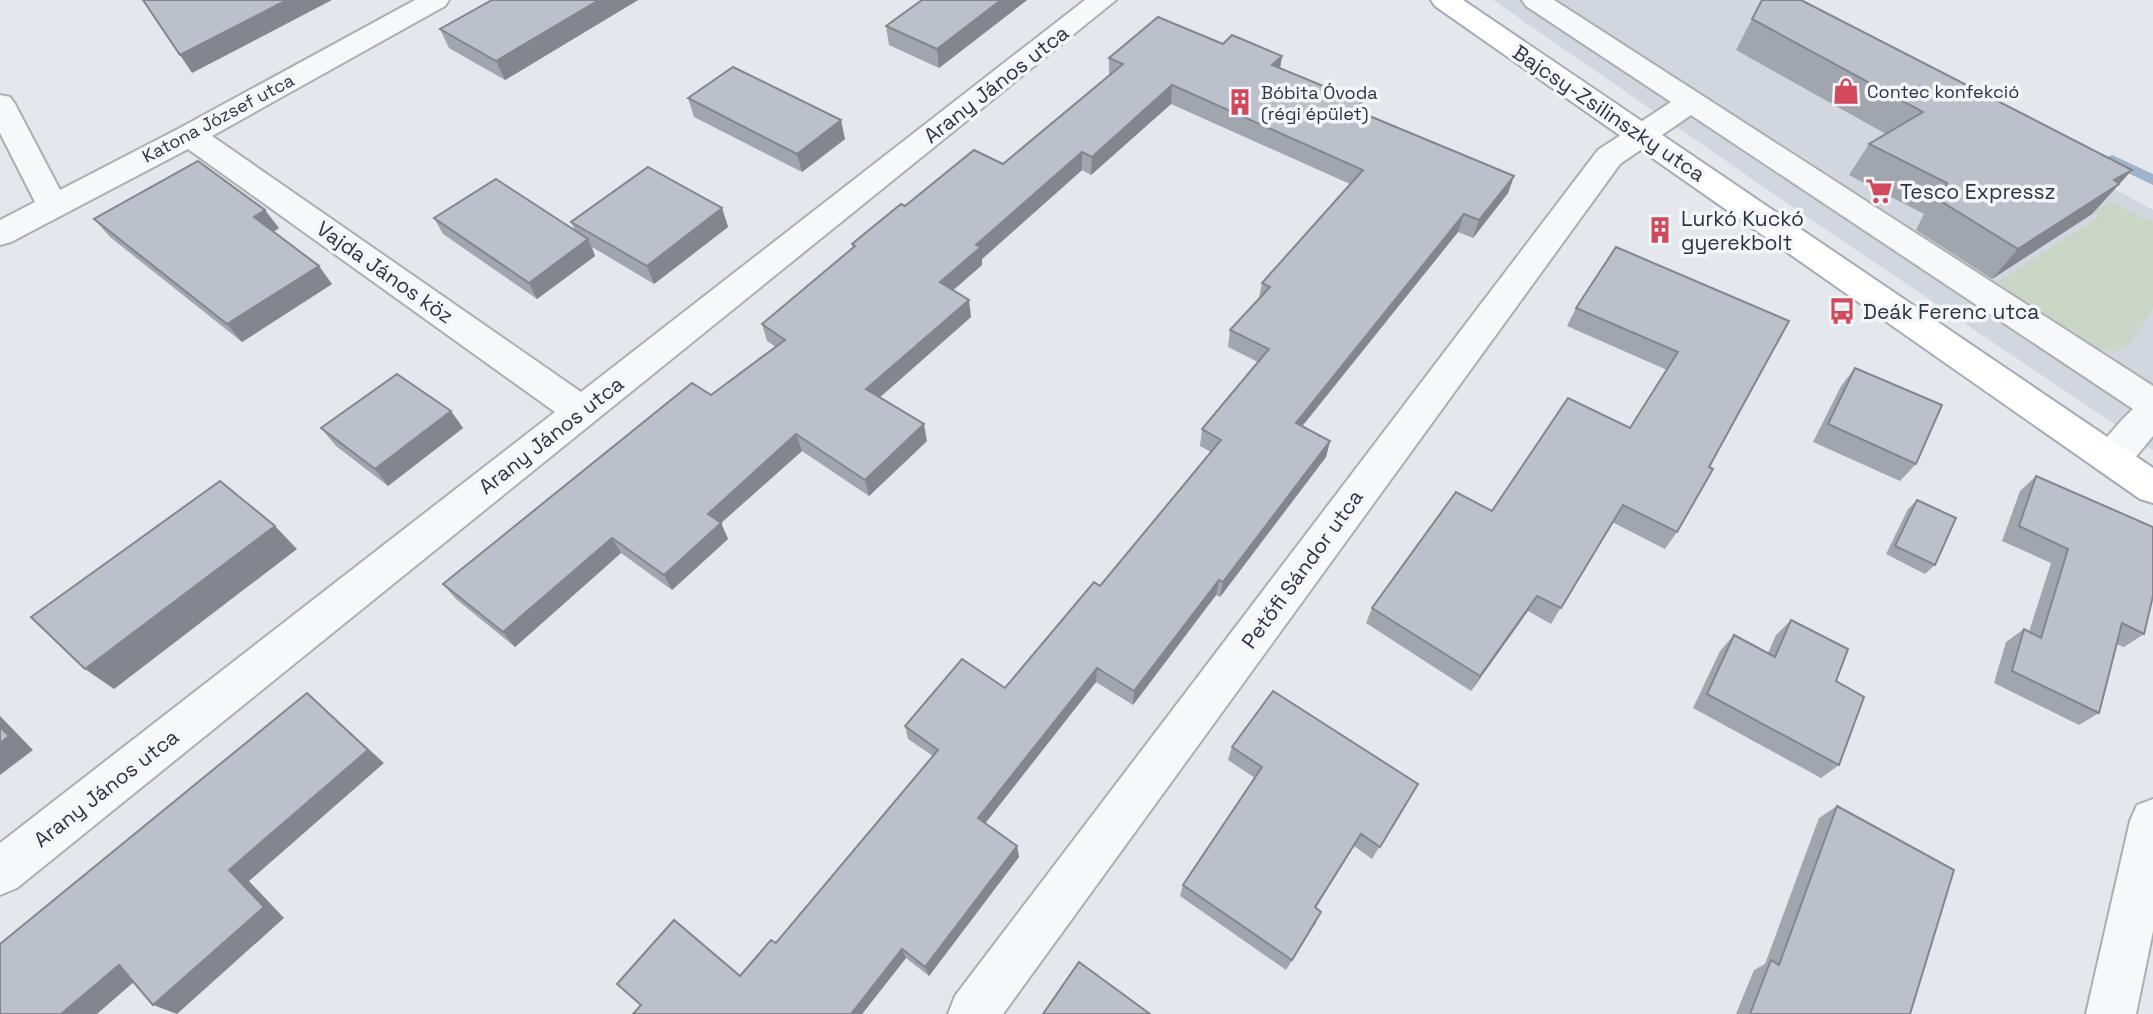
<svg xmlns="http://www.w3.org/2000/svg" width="2153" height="1014" viewBox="0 0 2153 1014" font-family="'Space Grotesk',sans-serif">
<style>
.built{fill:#d2d6de}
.green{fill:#c9d6c5}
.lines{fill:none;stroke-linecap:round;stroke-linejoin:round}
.stream{fill:#9fb4cc;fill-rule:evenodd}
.minor-casing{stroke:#a9aeb7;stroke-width:4}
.major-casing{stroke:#a3abb8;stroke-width:4}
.minor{fill:#f7f8fa;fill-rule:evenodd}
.major{fill:#fff;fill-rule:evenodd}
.wall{fill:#a1a5ae}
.shaded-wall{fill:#83868d}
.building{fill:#bbc0ca;stroke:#83868d;stroke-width:2}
.labels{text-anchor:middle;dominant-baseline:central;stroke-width:7;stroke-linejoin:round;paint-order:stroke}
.far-poi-label{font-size:18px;fill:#2b3445;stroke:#f4f6f9;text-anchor:start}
.far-street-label{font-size:18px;fill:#2b3445;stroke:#f4f6f9}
.street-label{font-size:21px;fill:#2b3445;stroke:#f4f6f9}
.poi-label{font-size:21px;fill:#2b3445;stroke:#f4f6f9;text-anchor:start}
</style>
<rect width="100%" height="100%" fill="#e4e7ec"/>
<path class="built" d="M1493,0H1760L2153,210V450L1810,219Z"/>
<path class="green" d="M2109,201L2153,223V309L2131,342L2115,352L2092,348L1994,284L2099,217L2094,212Z"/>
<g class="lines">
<path class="stream" d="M2112,155L2153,174V185L2107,163V157Z"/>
<defs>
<g id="minor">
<path d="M415,0H449L445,6L212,136L581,392L1085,0H1116L17,888L0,895V843L555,412L188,149L11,242L0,245V220L35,202L0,133V95L10,97L15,104L60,190L178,129Z"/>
<path d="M1522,0H1554L2153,386V436L2125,470L2112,474L2099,470L2093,459C2104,439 2117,424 2133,409L1691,115L1620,164L1003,1014H948L955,996L1598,150L1671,102L1526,6Z"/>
<path d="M2153,799V931L2136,1014H2086L2130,821L2137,805Z"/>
</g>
<path id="major" d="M1431,0H1463L2153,468V503L2140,499L1435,6Z"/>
</defs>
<use href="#minor" class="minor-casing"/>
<use href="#major" class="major-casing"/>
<use href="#minor" class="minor"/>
<use href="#major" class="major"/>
</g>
<g class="wall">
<path d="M492,0H638L505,80L449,48L440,29Z"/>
<path d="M1027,0L939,68L889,45L886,26Z"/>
<path d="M1752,19L2132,170L2092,214L1992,279L1916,230L1924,214L1849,175L1869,144L1886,134L1736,50Z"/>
<path d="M1223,44L1282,56L1280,68L1362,102L1360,112L1514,176L1508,193L1473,238L1458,232L1302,426L1330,441L1326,457L1220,597L1216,595L1133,705L1096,682L985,823L1017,846L1019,857L929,976L906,958L862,1014H633L740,976L776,943L933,756L908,739L905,726L1005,688L1100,586L1211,452L1200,446L1202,429L1258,362L1228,347L1230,330L1259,298L1262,283L1350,184L1171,104L1091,175L1082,170L982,259V265L953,290L971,317L880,397L927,441L869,496L802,451L721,523L728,539L672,590L621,553L515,647L456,599L443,584L711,395L776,347L767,341L762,324L853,248L852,244L905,206L1003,164L1109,76V58Z"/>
<path d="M688,98L845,139L802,172L694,117Z"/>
<path d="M722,208L728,227L654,284L592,247L595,256L537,299L443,234L434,218L575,231L571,222Z"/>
<path d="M94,219L279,228L274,232L332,284L242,342L110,237Z"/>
<path d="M1576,308L1789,321L1709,467L1677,532L1665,549L1612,522L1551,624L1528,611L1471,691L1366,623L1372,608L1630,428L1667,370L1567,326Z"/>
<path d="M1855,368L1916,464L1900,481L1813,442L1841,386Z"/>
<path d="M451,411L463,428L388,486L336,446L321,428Z"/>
<path d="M2036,476L2144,634L2124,647L2116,644L2099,713L2079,725L1994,683L2006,642L2024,629L2029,632L2051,563L2002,541L2020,491Z"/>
<path d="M1917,500L1935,565L1925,574L1886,554L1908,509Z"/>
<path d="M1791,620L1836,681L1839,765L1821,778L1693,708L1720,651L1734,635L1768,653L1776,635Z"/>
<path d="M1232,747L1418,784L1372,859L1354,846L1316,908V923L1286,970L1180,896L1183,885L1255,778L1228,760Z"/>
<path d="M1837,806L1910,1014H1736L1754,970L1765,964L1819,818Z"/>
</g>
<g class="shaded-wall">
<path d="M287,0H332L192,73L180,55Z"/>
<path d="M599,0H638L505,80L496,61Z"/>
<path d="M1001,0H1027L939,68L937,49Z"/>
<path d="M1282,56L1279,74L1272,65Z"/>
<path d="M1172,85L1171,104L1091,175L1092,157Z"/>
<path d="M1362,102L1358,121L1355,110Z"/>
<path d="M841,120L845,139L802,172L797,154Z"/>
<path d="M1082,152V170L982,259V265L942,300L940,282L976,245Z"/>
<path d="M2132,170L2092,214L1992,279L2018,249L2114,180Z"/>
<path d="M1514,176L1508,193L1473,238L1479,220Z"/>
<path d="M722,208L728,227L654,284L647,266Z"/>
<path d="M265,210L279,228L267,235L254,217Z"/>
<path d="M1464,214L1458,232L1292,439L1296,423Z"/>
<path d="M588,239L595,256L537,299L529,283Z"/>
<path d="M319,266L332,284L242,342L227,324Z"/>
<path d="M969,300L971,317L870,406L866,389Z"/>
<path d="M451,411L463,428L388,486L375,469Z"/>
<path d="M924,424L927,441L869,496L865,480Z"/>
<path d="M796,434L802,451L721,523L728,539L672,590L664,575L708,514Z"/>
<path d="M1330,441L1326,457L1220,597L1223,582Z"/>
<path d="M275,526L297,549L114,689L85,669Z"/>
<path d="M612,538L621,553L515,647L503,632Z"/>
<path d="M1219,580L1216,595L1133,705L1134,691Z"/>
<path d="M1537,596L1528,611L1471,691L1480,676Z"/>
<path d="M1097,668L1096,682L980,830L978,818Z"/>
<path d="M307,693L384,763L249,881L284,918L177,1014L153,1005Z"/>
<path d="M0,716L33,750L0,775Z"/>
<path d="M1017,846L1019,857L929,976L925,967Z"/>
<path d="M902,949L906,958L862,1014H851Z"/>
<path d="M119,965L143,974L97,1014H61Z"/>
</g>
<g class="building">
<path d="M143,0H287L180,55Z"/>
<path d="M492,0H599L496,61L440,29Z"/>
<path d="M922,0H1001L937,49L886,26Z"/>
<path d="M1762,0H1801L2132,170L2114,180L2119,184L2018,249L1939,200L1947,183L1869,144L1923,112L1752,19Z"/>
<path d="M1158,17L1223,44L1232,35L1282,56L1272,65L1362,102L1355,110L1514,176L1479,220L1464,214L1296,423L1330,441L1223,582L1219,580L1134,691L1097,668L978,818L1017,846L925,967L902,949L851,1014H633L641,1005L617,984L674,920L740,976L771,940L776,943L938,750L905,726L962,659L1005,688L1094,582L1100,586L1221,440L1202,429L1269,349L1230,330L1270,287L1262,283L1363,170L1172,85L1092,157L1082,152L976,245L981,247L940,282L969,300L866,389L924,424L865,480L796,434L708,514L721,523L664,575L612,538L503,632L443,584L692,383L711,395L785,340L762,324L855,246L852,244L901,204L905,206L974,150L1003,164L1123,64L1109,58Z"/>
<path d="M733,67L841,120L797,154L688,98Z"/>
<path d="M198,161L265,210L254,217L319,266L227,324L94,219Z"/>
<path d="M648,167L722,208L647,266L571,222Z"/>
<path d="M496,179L588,239L529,283L434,218Z"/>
<path d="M1616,247L1789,321L1709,467L1713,469L1677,532L1623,505L1561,608L1537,596L1480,676L1372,608L1456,492L1492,511L1568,398L1630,428L1678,352L1576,308Z"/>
<path d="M1855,368L1942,405L1916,464L1828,424Z"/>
<path d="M397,374L451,411L375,469L321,428Z"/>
<path d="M2036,476L2153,527V596L2144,634L2122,623L2099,713L2012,671L2024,629L2041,638L2068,549L2019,526Z"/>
<path d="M220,481L275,526L85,669L31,617Z"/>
<path d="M1917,500L1956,518L1935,565L1895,546Z"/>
<path d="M1791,620L1848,649L1836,681L1864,697L1839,765L1707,694L1734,635L1775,657Z"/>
<path d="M1273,691L1418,784L1380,847L1361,834L1315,907L1321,912L1292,960L1183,885L1262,767L1232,747Z"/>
<path d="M307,693L368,750L229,870L264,907L153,1005L119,965L61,1014H0V944Z"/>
<path d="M0,727L9,736L0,743Z"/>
<path d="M1837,806L1954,870L1910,1014H1750L1771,960L1779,965Z"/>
<path d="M1079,962L1150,1014H1043Z"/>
</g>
<defs>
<symbol id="shop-bare" viewBox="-9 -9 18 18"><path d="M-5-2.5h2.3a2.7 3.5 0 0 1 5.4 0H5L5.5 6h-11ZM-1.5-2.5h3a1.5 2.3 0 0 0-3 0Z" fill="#d1495b" stroke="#f4f6f9" stroke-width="2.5" paint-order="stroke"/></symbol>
<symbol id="building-bare" viewBox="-9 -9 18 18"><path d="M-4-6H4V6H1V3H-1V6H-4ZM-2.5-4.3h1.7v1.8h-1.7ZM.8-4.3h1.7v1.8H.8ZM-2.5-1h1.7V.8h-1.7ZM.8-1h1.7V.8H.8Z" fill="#d1495b" stroke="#f4f6f9" stroke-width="2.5" paint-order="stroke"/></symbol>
<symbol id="supermarket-bare" viewBox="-9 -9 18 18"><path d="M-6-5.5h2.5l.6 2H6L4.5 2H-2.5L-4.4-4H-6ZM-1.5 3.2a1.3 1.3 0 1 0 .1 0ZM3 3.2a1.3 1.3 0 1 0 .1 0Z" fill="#d1495b" stroke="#f4f6f9" stroke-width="2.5" paint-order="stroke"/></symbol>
<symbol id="bus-bare" viewBox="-9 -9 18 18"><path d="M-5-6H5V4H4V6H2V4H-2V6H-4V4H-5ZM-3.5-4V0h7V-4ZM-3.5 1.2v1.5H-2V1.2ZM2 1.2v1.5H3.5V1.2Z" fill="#d1495b" stroke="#f4f6f9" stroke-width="2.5" paint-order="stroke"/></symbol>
</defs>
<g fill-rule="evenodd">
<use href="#shop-bare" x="1827" y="72" width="38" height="38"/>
<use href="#building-bare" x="1221" y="83" width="38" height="38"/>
<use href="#supermarket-bare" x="1860" y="172" width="38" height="38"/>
<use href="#building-bare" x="1641" y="211" width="38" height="38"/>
<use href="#bus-bare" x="1823" y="292" width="38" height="38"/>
</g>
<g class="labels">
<g class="far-poi-label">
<text x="1867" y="91">Contec konfekció</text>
<text x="1261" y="92">Bóbita Óvoda<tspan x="1261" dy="21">(régi épület)</tspan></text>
</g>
<g class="far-street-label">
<text transform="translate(218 118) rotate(-28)">Katona József utca</text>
</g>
<g class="street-label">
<text transform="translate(996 84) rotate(-38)">Arany János utca</text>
<text transform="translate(1609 113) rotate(34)">Bajcsy-Zsilinszky utca</text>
<text transform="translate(385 272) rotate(35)">Vajda János köz</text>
<text transform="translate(551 435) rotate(-38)">Arany János utca</text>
<text transform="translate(1302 569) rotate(-54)">Petőfi Sándor utca</text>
<text transform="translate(106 788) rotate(-38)">Arany János utca</text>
</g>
<g class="poi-label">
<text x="1900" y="191">Tesco Expressz</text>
<text x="1681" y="218">Lurkó Kuckó<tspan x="1681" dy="24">gyerekbolt</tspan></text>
<text x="1863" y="311">Deák Ferenc utca</text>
</g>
</g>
</svg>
